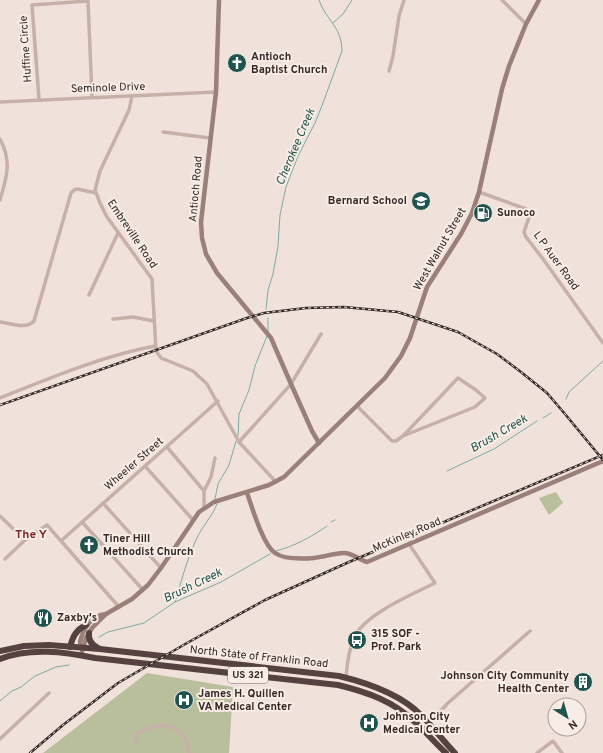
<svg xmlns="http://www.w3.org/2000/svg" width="603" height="753" viewBox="0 0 603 753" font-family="Overpass,sans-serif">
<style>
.green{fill:#b9be9b}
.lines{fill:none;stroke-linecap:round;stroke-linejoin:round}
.stream{stroke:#7baba4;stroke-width:1}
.street{stroke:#c7b0a7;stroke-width:3.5}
.secondary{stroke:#9b7f79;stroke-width:4.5}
.highway{stroke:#55413f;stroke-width:6}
.rail-casing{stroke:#342927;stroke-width:2.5}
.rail{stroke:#f8ece6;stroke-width:1;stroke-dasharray:3;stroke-linecap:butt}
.labels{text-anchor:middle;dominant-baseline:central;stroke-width:4;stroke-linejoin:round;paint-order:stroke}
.shield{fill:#f8ece6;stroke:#6f6460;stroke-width:1}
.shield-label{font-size:10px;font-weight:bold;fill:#342927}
.street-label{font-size:11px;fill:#342927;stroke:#f8ece6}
.poi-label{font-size:11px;font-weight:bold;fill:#342927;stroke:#f8ece6;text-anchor:start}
.water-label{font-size:12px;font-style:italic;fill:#1f534d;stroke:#f8ece6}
.neighbourhood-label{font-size:12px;font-weight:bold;fill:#7e2925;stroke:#f8ece6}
</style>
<rect width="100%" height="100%" fill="#f0e2da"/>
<g class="green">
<path d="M556,492L563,503L549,515L539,498Z"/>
<path d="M147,673L233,687L229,753H43Z"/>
</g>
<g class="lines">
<g class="stream">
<path d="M333,23L343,14L352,0"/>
<path d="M266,309L268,290L273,274L278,246L280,215L286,187L298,156L315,123L323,103L342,51C342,26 326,21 319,0"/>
<path d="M268,331V318"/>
<path d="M566,399L569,392L603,361"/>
<path d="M543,418L551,413"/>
<path d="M238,436L239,414L249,390L255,366L267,336"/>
<path d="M447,471L494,449L537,421"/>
<path d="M215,499L218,484L229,465L236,441"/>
<path d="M331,522L335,520"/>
<path d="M276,551C295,546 311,537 327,526"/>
<path d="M175,602C182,579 188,555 199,534C205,523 213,515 217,504"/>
<path d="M99,637L108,632L144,623L175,602L221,582L270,554"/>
<path d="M0,701L12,691L21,687L35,676L56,667L69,665"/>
</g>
<g class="street">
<path d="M502,0L526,24"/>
<path d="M389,71L393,56L399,16L404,0"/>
<path d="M132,96L129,110L100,171L95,190L100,203L107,217L152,279L156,351L161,358L193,371L207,384L239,442L276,482"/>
<path d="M39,99L32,5L88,1L92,97"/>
<path d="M0,102L216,92"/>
<path d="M163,132L210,138"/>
<path d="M0,139C12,161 7,177 0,200"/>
<path d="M479,192L526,209L530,214L524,232L526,237L543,259L603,343"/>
<path d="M89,295L118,233"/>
<path d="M113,319L133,317L154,321"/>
<path d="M0,322C10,323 26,330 34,321L71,193L74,190L77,189L96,193"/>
<path d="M0,398C50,378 102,356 155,346"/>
<path d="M357,406L392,441H396L403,436L475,407L485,398L476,390L458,378L403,436"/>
<path d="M239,442L291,384L321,334"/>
<path d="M167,447L204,491"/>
<path d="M145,466L193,520"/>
<path d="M103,503L161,568"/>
<path d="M204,508V491L211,477L215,458"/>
<path d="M0,516L25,540"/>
<path d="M82,522L143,590"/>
<path d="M62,540L218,401"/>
<path d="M5,559L25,540L47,525L119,607"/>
<path d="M346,677C347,665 349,649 354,638C363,615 413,594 435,583L409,544"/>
<path d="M423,730L448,703L530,631"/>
<path d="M0,739L49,693"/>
<path d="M136,741L138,733C144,731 150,727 156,726C173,722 189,736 189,753"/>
<path d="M537,753L553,741L562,753"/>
</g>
<g class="secondary">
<path d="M219,0L216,92L201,222L202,238L206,254L217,273L271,338L291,384L312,431L319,443"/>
<path d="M247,493C252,507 263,545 275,553C285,560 302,559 314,558C324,557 334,553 344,553C353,553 359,560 367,562L603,461"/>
<path d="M82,648L80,642C83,629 91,615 106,614"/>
<path d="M81,655L86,638L92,628L106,614L132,599L148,585L161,568L199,512L214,502L269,485L284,477L385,378L401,356L410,338L427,287L461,234L472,213L479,192L502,89L509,66L526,24L539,0"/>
</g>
<g class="highway">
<path d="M89,633C88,641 92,645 98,648"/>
<path d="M70,647C73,636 76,630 86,625"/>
<path d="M0,651L24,646L49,645L100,649L339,676C368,683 401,694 422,716C434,728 443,741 455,753"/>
<path d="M0,659C30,647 65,652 95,658L338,685C367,692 393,701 415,722C426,732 435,743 446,753"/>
</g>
<defs>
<g id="rail">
<path d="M0,405L247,318L264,313L306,308L344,307L398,312L458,332L497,354L521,372L547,393L565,414L603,460"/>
<path d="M30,753L63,725L118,683L187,643L265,600L349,562L603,455"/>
</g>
</defs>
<use href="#rail" class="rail-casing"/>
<use href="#rail" class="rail"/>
</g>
<defs>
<symbol id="church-disc" viewBox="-11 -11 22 22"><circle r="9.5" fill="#1f534d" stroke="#f8ece6"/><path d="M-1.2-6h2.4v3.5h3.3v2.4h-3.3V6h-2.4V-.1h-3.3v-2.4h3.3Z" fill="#fff"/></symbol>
<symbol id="school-disc" viewBox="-11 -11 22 22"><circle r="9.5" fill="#1f534d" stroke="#f8ece6"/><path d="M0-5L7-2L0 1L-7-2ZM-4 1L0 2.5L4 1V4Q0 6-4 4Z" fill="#fff"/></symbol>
<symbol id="fuel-disc" viewBox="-11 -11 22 22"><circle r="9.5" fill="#1f534d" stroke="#f8ece6"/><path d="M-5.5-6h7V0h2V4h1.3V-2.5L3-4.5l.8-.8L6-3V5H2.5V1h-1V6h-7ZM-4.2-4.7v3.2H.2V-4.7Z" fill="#fff"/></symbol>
<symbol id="restaurant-disc" viewBox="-11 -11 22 22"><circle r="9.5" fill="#1f534d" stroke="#f8ece6"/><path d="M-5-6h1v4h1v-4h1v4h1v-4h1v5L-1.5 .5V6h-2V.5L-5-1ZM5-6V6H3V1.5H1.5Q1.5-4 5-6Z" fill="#fff"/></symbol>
<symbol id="bus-disc" viewBox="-11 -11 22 22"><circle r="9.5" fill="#1f534d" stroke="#f8ece6"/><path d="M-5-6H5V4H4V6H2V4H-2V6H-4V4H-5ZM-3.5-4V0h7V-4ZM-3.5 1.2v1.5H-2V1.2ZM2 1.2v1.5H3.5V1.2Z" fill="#fff"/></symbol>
<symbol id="building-disc" viewBox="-11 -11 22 22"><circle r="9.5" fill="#1f534d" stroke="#f8ece6"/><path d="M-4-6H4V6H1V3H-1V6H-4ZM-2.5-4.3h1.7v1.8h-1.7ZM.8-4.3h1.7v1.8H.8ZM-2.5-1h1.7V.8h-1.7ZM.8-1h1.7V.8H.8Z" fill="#fff"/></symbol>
<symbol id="hospital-disc" viewBox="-11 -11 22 22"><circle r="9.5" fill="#1f534d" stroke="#f8ece6"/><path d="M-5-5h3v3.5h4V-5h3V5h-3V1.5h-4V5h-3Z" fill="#fff"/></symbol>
</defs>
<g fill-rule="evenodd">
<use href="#church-disc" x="226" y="52" width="22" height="22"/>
<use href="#school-disc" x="410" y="190" width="22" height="22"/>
<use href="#fuel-disc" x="472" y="202" width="22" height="22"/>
<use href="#church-disc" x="78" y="534" width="22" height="22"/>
<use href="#restaurant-disc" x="32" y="607" width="22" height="22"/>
<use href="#bus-disc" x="346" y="629" width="22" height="22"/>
<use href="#building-disc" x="572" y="671" width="22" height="22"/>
<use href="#hospital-disc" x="173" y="689" width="22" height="22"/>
<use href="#hospital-disc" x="358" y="712" width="22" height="22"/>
</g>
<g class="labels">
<rect class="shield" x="228" y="667" width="40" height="16" rx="3"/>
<g class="shield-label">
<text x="248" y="675">US 321</text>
</g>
<g class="street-label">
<text transform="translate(26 49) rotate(-94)">Huffine Circle</text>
<text transform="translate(108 88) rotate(-2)">Seminole Drive</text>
<text transform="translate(196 189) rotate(-85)">Antioch Road</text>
<text transform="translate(132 234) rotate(56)">Embreville Road</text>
<text transform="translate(440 249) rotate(-60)">West Walnut Street</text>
<text transform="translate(556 261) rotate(54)">L P Auer Road</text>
<text transform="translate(134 464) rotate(-41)">Wheeler Street</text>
<text transform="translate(407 535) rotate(-23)">McKinley Road</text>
<text transform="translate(259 657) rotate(6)">North State of Franklin Road</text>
</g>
<g class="poi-label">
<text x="251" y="57">Antioch<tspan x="251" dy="13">Baptist Church</tspan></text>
<text x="407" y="201" text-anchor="end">Bernard School</text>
<text x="497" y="213">Sunoco</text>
<text x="103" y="539">Tiner Hill<tspan x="103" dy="13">Methodist Church</tspan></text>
<text x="57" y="618">Zaxby's</text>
<text x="371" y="634">315 SOF -<tspan x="371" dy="13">Prof. Park</tspan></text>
<text x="569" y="676" text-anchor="end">Johnson City Community<tspan x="569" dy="13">Health Center</tspan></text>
<text x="198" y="694">James H. Quillen<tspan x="198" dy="13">VA Medical Center</tspan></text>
<text x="383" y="717">Johnson City<tspan x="383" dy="13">Medical Center</tspan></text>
</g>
<g class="water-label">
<text transform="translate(296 147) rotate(-67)">Cherokee Creek</text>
<text transform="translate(499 434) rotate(-30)">Brush Creek</text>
<text transform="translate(193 586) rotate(-26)">Brush Creek</text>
</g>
<g class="neighbourhood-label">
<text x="31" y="535">The Y</text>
</g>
</g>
<g transform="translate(567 717) rotate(143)"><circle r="19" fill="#f8ece6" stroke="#aa9e9a"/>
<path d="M0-3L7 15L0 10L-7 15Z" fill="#1f534d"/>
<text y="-6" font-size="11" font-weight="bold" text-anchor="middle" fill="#342927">N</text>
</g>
</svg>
